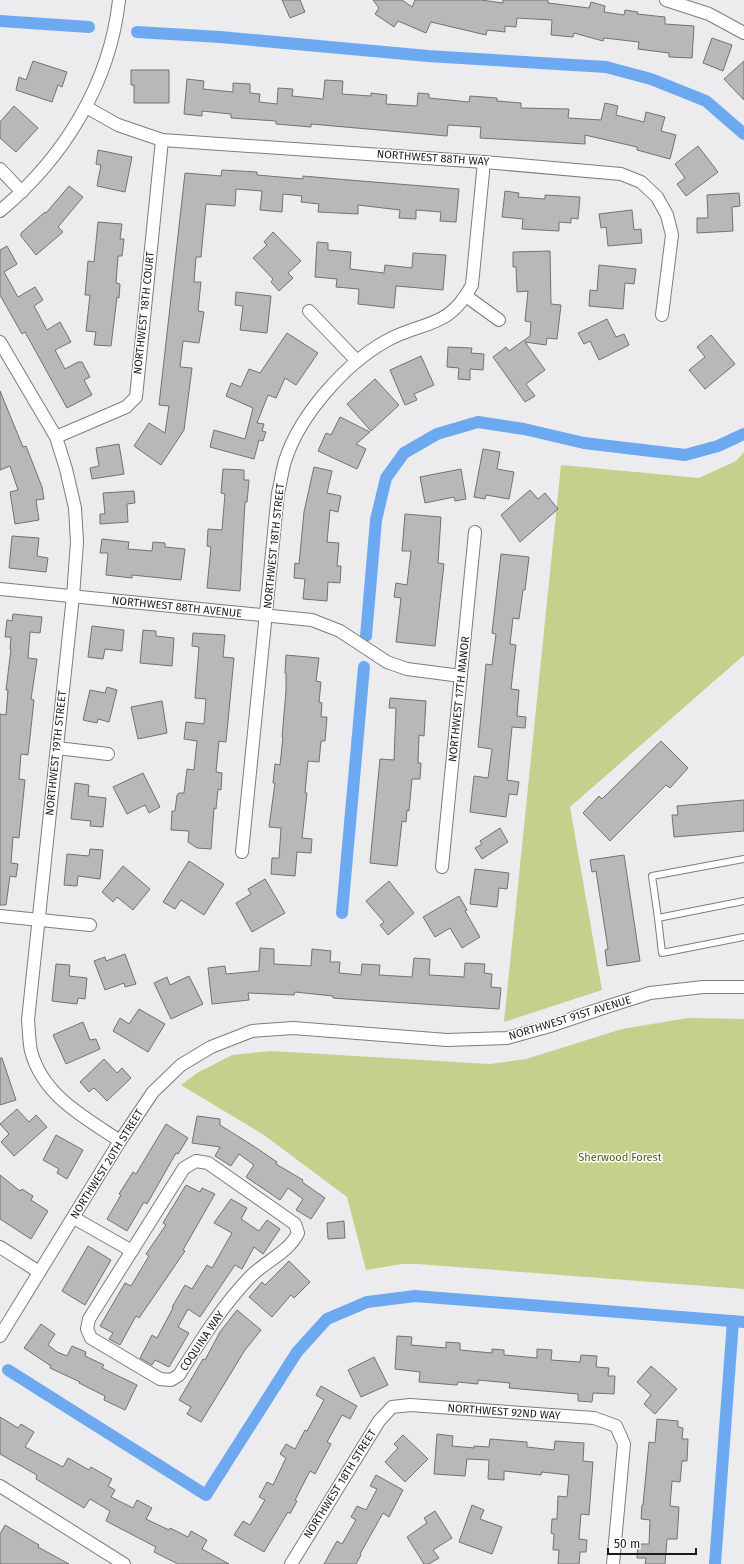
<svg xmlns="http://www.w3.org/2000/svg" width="744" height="1564" viewBox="0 0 744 1564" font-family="'Fira Sans',sans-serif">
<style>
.green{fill:#c5d08c}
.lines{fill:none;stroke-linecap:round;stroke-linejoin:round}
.canal{stroke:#6da9f1;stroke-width:12}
.building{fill:#b8b7b9;stroke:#727274}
.lane-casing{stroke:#7d7d80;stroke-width:8}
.street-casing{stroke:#7d7d80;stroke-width:14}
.lane{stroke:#fff;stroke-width:6}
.street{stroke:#fff;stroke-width:12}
.labels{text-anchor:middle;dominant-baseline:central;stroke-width:3;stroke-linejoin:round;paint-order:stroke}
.street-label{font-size:11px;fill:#1b1b1c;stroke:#fff}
.park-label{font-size:11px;fill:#555c16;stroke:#fff}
</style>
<rect width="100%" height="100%" fill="#ececee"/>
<g class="green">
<path d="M744,452V655L570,807L602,990L504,1022L561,465L699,478L736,461Z"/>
<path d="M688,1018L744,1019V1289L418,1264H402L366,1270L347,1197L264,1135L181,1085L197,1073L232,1055L271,1051L490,1064L526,1059L622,1029Z"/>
</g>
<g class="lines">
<g class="canal">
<path d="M0,21L89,27"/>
<path d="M137,32L220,37L428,56L606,67L651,79L706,101L744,134"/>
<path d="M366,636L376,520L386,478L404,453L437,434L478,422L524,429L584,443L685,455L718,446L744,434"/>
<path d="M342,913L364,667"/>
<path d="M8,1370L206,1495L297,1352L327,1319L367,1302L415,1296L744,1322"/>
<path d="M715,1564L733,1321"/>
</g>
</g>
<g class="building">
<path d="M282,0H300L305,12L290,18Z"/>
<path d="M373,0H402L412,7L415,0H481L503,3V0H548V3L589,8L591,2L605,6L604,12L624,15L625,10L638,12L637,14L665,17V24L694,26L692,58L669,57V53L638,49L639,42L604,38L603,41L574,33L573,37L551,35L552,20L517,18L516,27L505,26V32L487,30L486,35L431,22L426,33L398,21L394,27L375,14L379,8Z"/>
<path d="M712,38L732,45L723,71L703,63Z"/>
<path d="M33,61L67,72L62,87L58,85L52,102L16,90L19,77L26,80Z"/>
<path d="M744,61V100L724,79Z"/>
<path d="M131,70H169V103H134V85H131Z"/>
<path d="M187,79L204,81L203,89L233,92V83L250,84V93L260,94L259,102L277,104L278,88L293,89L292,96L323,99L325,80L343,81L342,94L371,96V93L387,95L386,104L417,106L418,93L429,94V98L469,102L470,96L497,98V101L521,103V108L569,109L568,118L601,120L605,103L618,106L616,115L644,122L646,112L665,117L661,131L676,135L670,159L637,150V147L585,135V144L480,138L481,127L448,125L447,136L311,124V127L276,124V121L231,118V114L202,111V116L184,114Z"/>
<path d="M14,106L38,128L16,152L0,138V122Z"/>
<path d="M698,146L718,172L686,196L677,184L685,178L675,164Z"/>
<path d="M98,150L132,157L125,192L97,186L101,165L96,164Z"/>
<path d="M222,170L257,172V175L303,179V176L337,179L459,189L456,222L440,221L441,212L416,210V219L399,218L400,210L358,205V214L318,212L319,204L301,202L302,196L283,194L282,212L260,210L262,191L236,189L235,206L206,204L201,257H196L194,282H201L198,311L204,312L199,343L183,341L180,367L192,368L184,430L161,465L134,446L149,423L165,433L169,406L159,405L185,173L221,176Z"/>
<path d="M69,186L83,197L58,227L63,232L36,255L21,236V233L45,212L46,213Z"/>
<path d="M505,191L519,193L518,197L545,199V195L580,197L578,219L571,218V223L559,222V231L522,229L523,219L502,217Z"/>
<path d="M739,193L740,206L732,207L733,231L697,233V218H708L707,195Z"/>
<path d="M632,210L634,230L641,229L642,243L608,246L606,227L601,228L599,214Z"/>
<path d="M98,222L122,224L120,239H124L122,256H118L116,283L120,284L119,298L117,297L111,346L94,345L96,332L86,331L90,295H85L88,261L94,262Z"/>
<path d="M273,232L301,261L288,273L293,278L279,291L271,282L273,279L253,258L267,245L264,242Z"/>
<path d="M317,242L328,243V250L351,252L350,269L384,273L385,265L412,268L413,253L446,255L443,290L396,286L394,308L358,304L359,289L336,287L337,279L315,277Z"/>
<path d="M7,246L17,264L4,272L18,297L35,287L43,300L34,306L47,330L60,322L71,342L55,350L65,369L78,362H82L90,377L84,380L92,395L67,408L25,332L22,334L0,295V250Z"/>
<path d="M550,251L551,304L561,305L557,339L547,338L546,345L525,342L545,370L526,384L535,396L525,402L493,357L506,347L509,351L530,336L531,322L525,321L528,291L517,292L516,267H513V252Z"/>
<path d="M599,265L636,269L634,284L625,283L623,309L589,306L590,290L597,291Z"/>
<path d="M236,292L271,296L267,333L240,330L243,306L235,305Z"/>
<path d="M607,319L616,337L624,334L629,345L599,360L590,341L584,344L578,333Z"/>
<path d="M287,333L318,353L296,385L285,378L276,398L268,395L257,423L264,424L262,431L266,432L263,441L259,440L254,459L210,447L214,430L245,439L253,408L226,396L231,383L241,387L249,369L260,373Z"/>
<path d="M711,335L735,364L705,389L689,370L705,357L697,347Z"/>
<path d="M448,347L472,348L471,353L484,354L483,370L470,369V380L458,379L459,368L447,367Z"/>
<path d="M421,356L434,385L414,394L417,400L405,405L390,370Z"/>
<path d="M375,379L399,405L371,431L347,404Z"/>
<path d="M0,391L23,447L26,446L42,487L44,499L36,500L39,520L15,524L10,492L18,490L10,466L0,470Z"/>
<path d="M340,417L370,432L356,444L366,449L357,469L318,451L326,433L331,435Z"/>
<path d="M119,444L124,474L92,479L90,468L99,466L96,448Z"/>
<path d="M483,449L500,452L497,469L514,472L509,499L486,495L485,499L474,497Z"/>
<path d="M314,467L332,471L327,493L341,496L338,512L330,510L327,542L339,543L337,566H341L340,583L328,582L327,601L303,599L305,579L294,578L295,563L299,564L304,512Z"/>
<path d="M223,469L244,470V480H249L247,502H245L240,591L207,588L211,547L207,546L208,529L222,530L225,494L221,493Z"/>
<path d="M461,469L466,499L455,501L454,497L425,503L420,477Z"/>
<path d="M530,490L538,499L545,493L558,509L520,542L501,515Z"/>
<path d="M134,491L135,503L127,504L128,522L100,524V514H105L103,493Z"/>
<path d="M405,514L441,517L438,563L444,564L435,646L396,642L401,598L394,597L396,583L407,585L411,551H402Z"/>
<path d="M12,536L39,538L37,556L48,558L46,572L9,568Z"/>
<path d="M102,539L129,542L128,549L152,551L153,542L165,543V547L185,549L181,580L132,575V578L106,575L108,553H100Z"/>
<path d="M501,554L529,557L525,590H523L519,619L513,618L510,644L516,645L511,689L519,690L517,716L526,717L525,728L512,727L507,780L519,782L517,795L509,794L506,817L470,812L474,776L488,778L492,749L478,747L486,664L492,665L496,634L492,633Z"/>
<path d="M13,614L42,617L40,633L30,632L28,658L37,659L31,699L34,700L28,755L21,754L19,779L25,780L19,838L13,837L11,863L18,864L16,877L10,876L6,905H0V714L6,715L8,690H6L11,649H10L11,637H5L7,620L12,621Z"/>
<path d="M92,626L124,630L122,651L105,649L103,659L88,657Z"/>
<path d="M143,630L156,631V636L174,638L172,666L140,663Z"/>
<path d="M193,633L225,635L223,657L234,658L226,742L219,741L216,772L222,773L221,790L218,789L216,809L214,808L211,849L197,848L188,842L189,831L171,830L172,811H175L177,795L179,793H184L187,769L194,770L197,741L184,739L186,722L204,724L206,699L195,698L199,647L192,646Z"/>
<path d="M286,655L319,658L316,681L321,682L319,702L322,703L321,717H327L325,741H321L319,762L308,761L305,793H307L302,838L312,839L311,853L297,852L295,876L271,874L272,858H279L281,828L269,827L275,783H273L275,764L280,765L283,737H282L286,691V673H285Z"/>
<path d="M107,687L117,690L109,722L98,719L97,723L83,720L90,690L105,693Z"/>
<path d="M390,698L426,701L424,736L419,735L418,763H421L420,779H412L409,811L407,810L406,822L402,821L397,866L370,863L380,759L394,760L396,708H389Z"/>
<path d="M162,701L167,733L138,739L131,707Z"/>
<path d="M661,741L688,768L670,788L666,785L610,841L583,813L599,796L602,799Z"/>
<path d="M143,773L160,807L149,813L145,805L127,814L113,787Z"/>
<path d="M75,783L89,785L88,796L106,798L103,827L90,826L91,821L71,819Z"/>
<path d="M744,800V831L674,837L672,815H678L677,806Z"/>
<path d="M500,828L508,842L482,859L475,848L482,844L480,841Z"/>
<path d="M90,849L103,850L100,879L78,876L77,886L64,885L67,854L89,856Z"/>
<path d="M624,855L640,961L607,966L605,950L608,949L596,871L592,872L590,860Z"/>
<path d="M189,861L224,884L204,915L181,900L175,909L163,902Z"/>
<path d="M123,866L150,889L133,910L117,897L113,902L102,892Z"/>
<path d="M475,869L509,873L507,889L499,888L497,907L470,904Z"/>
<path d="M265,879L285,913L252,932L236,903L251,894L248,889Z"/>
<path d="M389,881L414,913L388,935L380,925L384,922L366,901Z"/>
<path d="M459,896L467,910L465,911L480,937L462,948L450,928L435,937L423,917Z"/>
<path d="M260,948L274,949V964L311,966L312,949L331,951L330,962H340L339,973L361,975L362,964L380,965L379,975L412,977L414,958L430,959L429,975L464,977L465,963L485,964L484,973L492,974L491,987L501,988L499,1009L346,999L333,998V996L295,992L294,995L248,993L249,1000L212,1004L208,968L225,966L226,974L259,971Z"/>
<path d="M125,954L136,984L125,987L124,983L105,990L94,961L105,957L106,961Z"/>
<path d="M56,964L70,965L69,976L87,978L85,999L78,998L77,1004L52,1001Z"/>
<path d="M189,976L203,1004L171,1019L154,983L167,977L170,985Z"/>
<path d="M139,1009L165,1024L148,1052L113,1031L120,1018L129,1024Z"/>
<path d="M83,1022L90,1040L96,1039L100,1049L66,1064L53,1035Z"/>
<path d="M0,1058H2L16,1100L0,1105Z"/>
<path d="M104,1059L117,1073L122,1068L131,1078L107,1101L94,1088L89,1092L80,1082Z"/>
<path d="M17,1109L29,1122L36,1115L47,1127L14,1156L1,1142L9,1134L0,1124Z"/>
<path d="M197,1116L220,1119V1125L255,1147L277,1162L276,1164L303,1180L302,1182L325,1198L311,1219L296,1210L303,1199L288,1188L280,1200L246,1177L254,1165L239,1154L231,1166L215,1156L220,1147L192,1143Z"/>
<path d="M166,1124L188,1138L178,1154L176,1153L147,1204L144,1202L127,1231L107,1219L121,1195L119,1194L133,1172L136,1174Z"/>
<path d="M56,1135L83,1150L67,1179L57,1173L59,1169L43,1160Z"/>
<path d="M0,1175L20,1191L22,1189L33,1196L31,1200L48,1211L31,1239L0,1219Z"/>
<path d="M186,1185L200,1192L202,1188L215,1194L183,1250L185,1251L139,1318L136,1316L120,1345L109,1339L113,1333L100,1326L125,1283L131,1286L149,1256L146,1254L166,1225L163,1223Z"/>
<path d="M231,1199L247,1208L241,1219L259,1231L267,1220L280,1229L263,1254L254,1247L242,1269L235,1265L200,1317L188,1309L178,1327L189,1333L169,1367L155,1360L152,1365L140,1358L152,1335L157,1338L173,1308L172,1307L185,1285L192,1289L207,1265L212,1268L232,1233L214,1223Z"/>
<path d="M344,1221L345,1238L328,1239L327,1223Z"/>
<path d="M88,1246L111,1260L85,1305L62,1291Z"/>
<path d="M289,1261L310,1282L294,1298L291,1295L272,1317L249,1297L262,1282L265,1285Z"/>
<path d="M237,1310L261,1330L245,1350L201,1422L187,1414L191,1407L179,1400L203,1359L205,1360L220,1332Z"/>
<path d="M41,1324L55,1334L48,1345L57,1352L67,1356L72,1346L86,1352L85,1356L104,1365L102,1368L137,1385L125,1410L104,1400L105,1396L79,1383L80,1382L50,1368L51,1366L24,1348Z"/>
<path d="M397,1336L412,1337L411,1345L446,1348V1342L460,1343V1350L492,1353V1349L504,1350V1355L537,1358V1349L552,1350L551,1360L580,1362L581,1355L597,1356L596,1367L609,1368L608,1376H615L614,1394L593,1393L592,1402L578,1401V1394L509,1388L510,1383L478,1380V1384L458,1382L457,1385L419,1382L420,1372L395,1369Z"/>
<path d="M374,1357L388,1385L361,1397L348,1370Z"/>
<path d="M651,1366L677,1389L655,1414L644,1404L651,1395L637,1382Z"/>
<path d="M321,1386L357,1406L350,1419L342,1415L327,1442L331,1444L315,1474L310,1471L295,1500L297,1501L290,1514L288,1512L264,1552L234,1535L243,1521L250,1525L265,1500L259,1497L267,1482L273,1485L286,1458L280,1454L286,1444L295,1449L305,1430L307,1431L324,1400L316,1395Z"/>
<path d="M0,1417L18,1428L21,1424L34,1432L25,1447L63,1467L68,1458L89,1470L91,1467L112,1479L108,1486L115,1490L111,1497L133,1508L137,1500L152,1508L146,1519L169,1530L170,1528L188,1537L191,1531L207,1540L202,1549L229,1564H178L154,1552L156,1547L106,1521L110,1511L90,1499L84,1508L36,1479L37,1475L0,1454Z"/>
<path d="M657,1419L678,1421V1427L683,1428L682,1439H688L687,1461H682L680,1482L672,1481L670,1506L679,1507L677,1539H667L665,1564H645L646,1558H637L638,1544H649L650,1520L641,1519L642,1505H643L649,1442L655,1443Z"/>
<path d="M437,1434L453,1436L452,1446L474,1448V1446L489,1447L490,1439L527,1442V1447L554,1450L555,1441L584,1443L583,1461L593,1462L589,1515L581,1514L579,1539L587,1540L586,1552H580L579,1564H558L559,1550H553L554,1534L551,1533L552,1519H557L558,1496L567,1497L569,1475L542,1472L541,1475L504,1471V1480L488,1479L489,1460L467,1459L465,1476L434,1474Z"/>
<path d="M403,1435L428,1459L405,1482L385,1462L398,1448L394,1444Z"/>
<path d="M376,1475L403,1490L389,1517L383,1513L360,1554L361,1555L356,1564H324L337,1541L342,1544L356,1520L351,1517L357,1506L366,1510L377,1489L370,1486Z"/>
<path d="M472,1505L484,1510L480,1519L502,1527L492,1554L459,1542Z"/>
<path d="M435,1511L452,1538L433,1550L439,1558L429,1564H424L407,1537L427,1523L424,1518Z"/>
<path d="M5,1525L39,1545L38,1547L69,1564H0V1534Z"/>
</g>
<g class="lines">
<defs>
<g id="lane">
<path d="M744,901L658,918L662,953L744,937"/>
<path d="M658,918L652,876L744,859"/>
</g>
<g id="street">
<path d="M666,0L709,14L744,33"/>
<path d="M86,107L118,125L162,140L484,162L621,174L641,182L657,197L667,215L672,235L662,315"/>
<path d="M0,169L22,192"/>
<path d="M0,211C64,158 110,83 119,0"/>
<path d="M466,296L499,320"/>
<path d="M309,311L357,361"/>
<path d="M0,342L56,437L66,469L75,508L77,542L73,596L28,1020C29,1030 29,1042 31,1051C43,1096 84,1117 120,1141"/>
<path d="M56,437L126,407L136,397L162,140"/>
<path d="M0,589L312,620L340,631L387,662L407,669L461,676"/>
<path d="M57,748L108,754"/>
<path d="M242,852L278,493C281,482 282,469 286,458C301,414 345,364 386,341C424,320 448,330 472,285L484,162"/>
<path d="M442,867L475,532"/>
<path d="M0,916L90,925"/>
<path d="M196,1161L208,1163L295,1224L298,1233C289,1252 266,1261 251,1276C222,1306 201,1340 179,1375L171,1380L160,1379L91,1338L87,1329L89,1319L184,1168Z"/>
<path d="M74,1218L132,1251"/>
<path d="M0,1247L39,1272"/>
<path d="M0,1336L120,1141L153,1092L181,1065L211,1047L252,1031L293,1028L447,1040L507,1038L550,1026L606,1007L650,993L703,987H744"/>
<path d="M0,1486L124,1564"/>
<path d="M291,1564L379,1421L392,1407L410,1405L594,1418L616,1426L624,1444L613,1564"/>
</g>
</defs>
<use href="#lane" class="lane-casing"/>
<use href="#street" class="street-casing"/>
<use href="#lane" class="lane"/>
<use href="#street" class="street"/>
</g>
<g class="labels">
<g class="street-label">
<text transform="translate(433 158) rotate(4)">NORTHWEST 88TH WAY</text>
<text transform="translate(144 313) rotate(-84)">NORTHWEST 18TH COURT</text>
<text transform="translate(274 546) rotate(-84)">NORTHWEST 18TH STREET</text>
<text transform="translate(177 607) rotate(6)">NORTHWEST 88TH AVENUE</text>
<text transform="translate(459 699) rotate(-84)">NORTHWEST 17TH MANOR</text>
<text transform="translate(56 753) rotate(-84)">NORTHWEST 19TH STREET</text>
<text transform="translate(570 1018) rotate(-17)">NORTHWEST 91ST AVENUE</text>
<text transform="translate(107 1164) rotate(-58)">NORTHWEST 20TH STREET</text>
<text transform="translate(202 1341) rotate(-56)">COQUINA WAY</text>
<text transform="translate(504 1412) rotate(4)">NORTHWEST 92ND WAY</text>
<text transform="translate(340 1484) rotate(-58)">NORTHWEST 18TH STREET</text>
</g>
<g class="park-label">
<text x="620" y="1157">Sherwood Forest</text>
</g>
</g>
<path d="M608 1548v6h88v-6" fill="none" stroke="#1b1b1c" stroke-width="2"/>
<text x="614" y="1548" font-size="12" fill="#1b1b1c" stroke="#ffffff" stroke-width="3" paint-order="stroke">50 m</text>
</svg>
